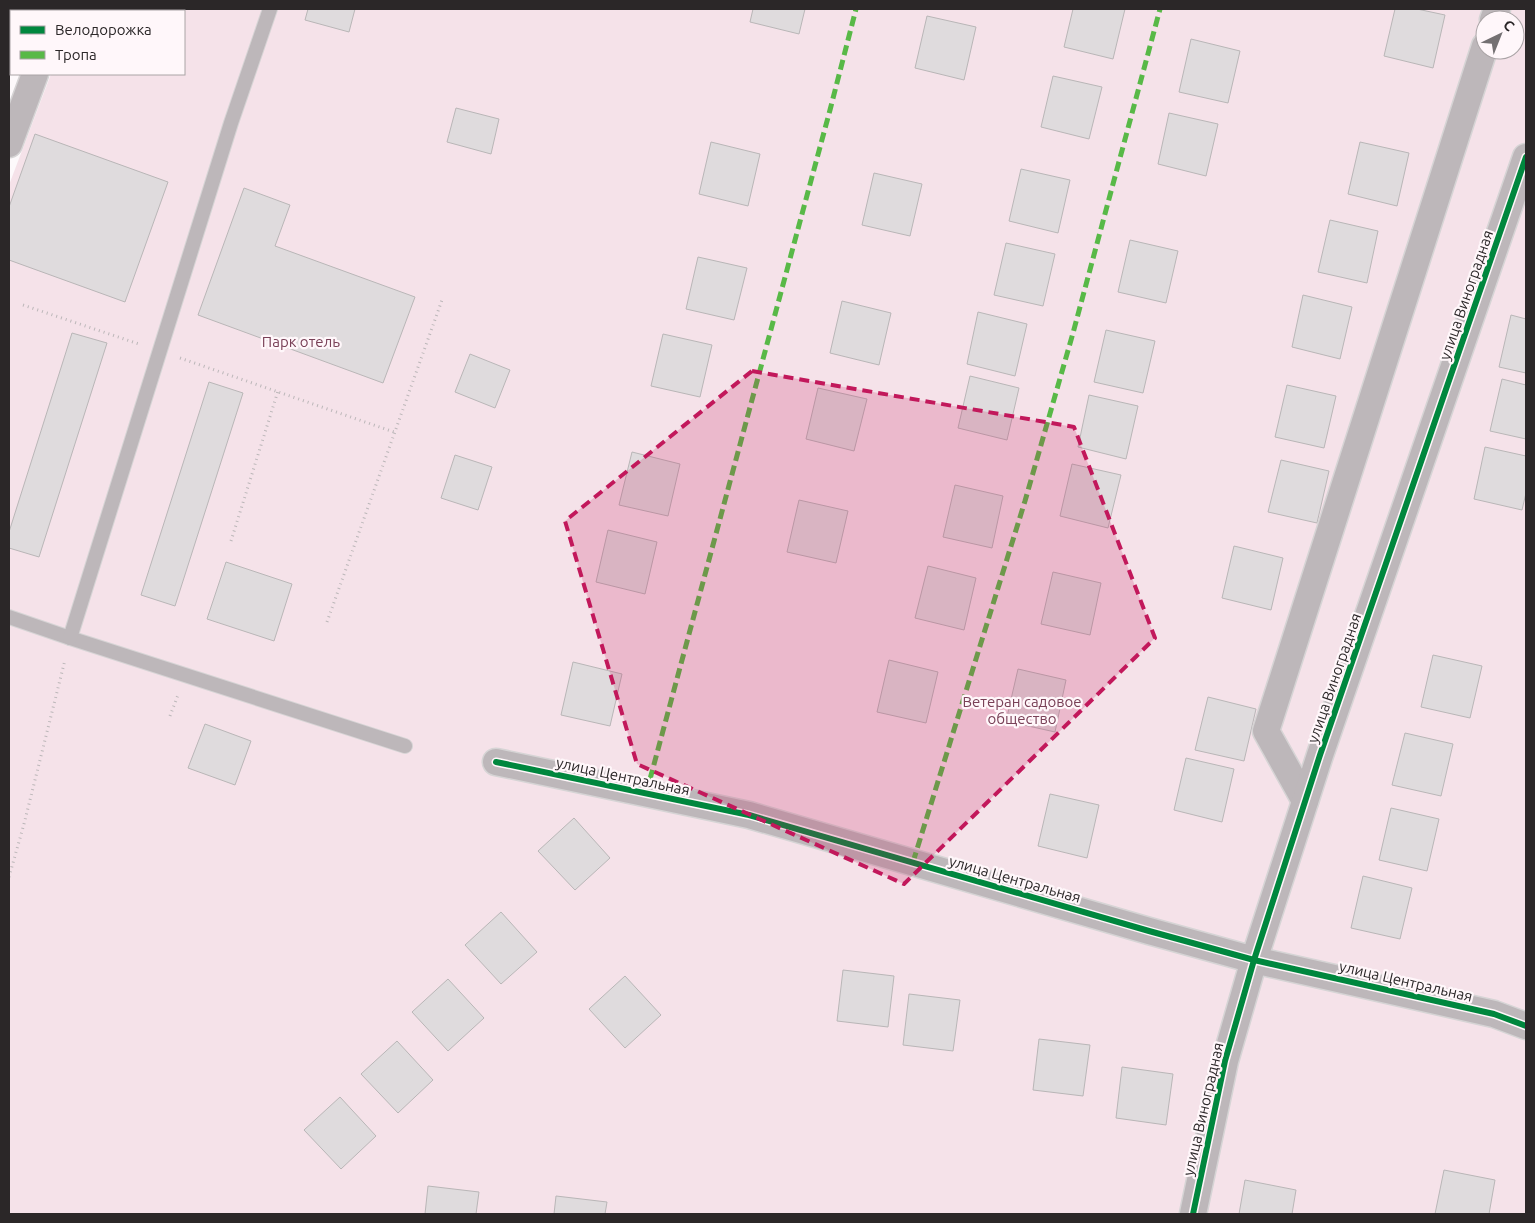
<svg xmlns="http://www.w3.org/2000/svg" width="1535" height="1223" viewBox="0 0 1535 1223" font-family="Ubuntu,sans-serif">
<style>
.green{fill:#f5e2e9;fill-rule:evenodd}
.building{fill:#dfdbdd;stroke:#b9b6b7}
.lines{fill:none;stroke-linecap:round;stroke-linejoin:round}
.service-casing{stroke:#d6d4d5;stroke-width:16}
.minor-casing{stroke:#d6d4d5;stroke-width:29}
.path{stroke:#bcb7b9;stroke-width:3;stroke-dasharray:1 4;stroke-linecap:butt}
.service{stroke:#bdb7ba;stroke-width:14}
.minor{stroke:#bdb7ba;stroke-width:26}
.quiet{stroke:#58b947;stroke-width:5;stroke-dasharray:10 5;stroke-linecap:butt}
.cycleway-casing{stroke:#fff7fa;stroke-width:9}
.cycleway{stroke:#00873e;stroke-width:6}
.marked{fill:#c2185b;fill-opacity:0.2;stroke:#c2185b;stroke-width:4;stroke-dasharray:10 6;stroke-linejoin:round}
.labels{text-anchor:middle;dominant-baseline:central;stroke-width:4.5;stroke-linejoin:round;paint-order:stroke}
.street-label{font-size:15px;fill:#2b2728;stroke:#fff7fa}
.park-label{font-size:15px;fill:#794057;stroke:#fff7fa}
</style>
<rect width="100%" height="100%" fill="#fdf9fb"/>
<path class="green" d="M76,9H1526V1214H9V185L51,74H184V11H75ZM1485,20H1515V50H1485Z"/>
<g class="building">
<path d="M308,9H355L349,32L305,20Z"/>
<path d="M753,9H805L799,34L750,22Z"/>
<path d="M1073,9H1125L1113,59L1064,47Z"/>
<path d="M1395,9H1417L1445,15L1433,68L1384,56Z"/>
<path d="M927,16L976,27L964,80L915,68Z"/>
<path d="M1191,39L1240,51L1228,103L1179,92Z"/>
<path d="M1053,76L1102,87L1089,139L1041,127Z"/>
<path d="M456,108L499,119L491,154L447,142Z"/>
<path d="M1169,113L1218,124L1206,176L1158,164Z"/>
<path d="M35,134L168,182L125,302L9,260V207Z"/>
<path d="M711,142L760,154L748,206L699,194Z"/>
<path d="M1360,142L1409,153L1397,206L1348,194Z"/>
<path d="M1021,169L1070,180L1058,233L1009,221Z"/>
<path d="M874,173L922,184L910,236L862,225Z"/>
<path d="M244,188L290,205L275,246L415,297L383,383L198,315Z"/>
<path d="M1330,220L1378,231L1367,283L1318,272Z"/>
<path d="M1130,240L1178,251L1166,303L1118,292Z"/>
<path d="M1006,243L1055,254L1043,306L994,295Z"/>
<path d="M698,257L747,268L734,320L686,309Z"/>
<path d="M1303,295L1352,307L1340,359L1292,347Z"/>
<path d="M842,301L891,313L879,365L830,353Z"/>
<path d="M978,312L1027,324L1015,376L967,364Z"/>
<path d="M1511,315L1526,319V373L1499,367Z"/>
<path d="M1106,330L1155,341L1143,393L1094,382Z"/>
<path d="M72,333L107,343L39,557L9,548V532Z"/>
<path d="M663,334L712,345L700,397L651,386Z"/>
<path d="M470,354L510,370L495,408L455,392Z"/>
<path d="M970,376L1019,388L1007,440L958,428Z"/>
<path d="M1502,379L1526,385V439L1490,431Z"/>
<path d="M209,382L243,393L175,606L141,595Z"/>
<path d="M1287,385L1336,396L1324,448L1275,437Z"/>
<path d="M818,388L867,399L854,451L806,439Z"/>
<path d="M1089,395L1138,406L1126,459L1078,447Z"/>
<path d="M1485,447L1526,456V493L1522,510L1474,499Z"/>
<path d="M632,452L680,464L668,516L619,505Z"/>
<path d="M455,455L492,467L478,510L441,498Z"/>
<path d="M1281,460L1329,471L1317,523L1268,512Z"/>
<path d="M1072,464L1121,475L1108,528L1060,516Z"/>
<path d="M955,485L1003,496L992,548L943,537Z"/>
<path d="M799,500L848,511L836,563L787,552Z"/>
<path d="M608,530L657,542L645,594L596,582Z"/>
<path d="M1234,546L1283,558L1271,610L1222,598Z"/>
<path d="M226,562L292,584L274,641L207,619Z"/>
<path d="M928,566L976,578L964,630L915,618Z"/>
<path d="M1053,572L1101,583L1090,635L1041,624Z"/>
<path d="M1433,655L1482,666L1470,718L1421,707Z"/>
<path d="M889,660L938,672L926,723L877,712Z"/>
<path d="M573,662L622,674L610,726L561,715Z"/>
<path d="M1018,669L1066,680L1055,732L1006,721Z"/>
<path d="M1208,697L1256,709L1244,761L1195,750Z"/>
<path d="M205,724L251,741L235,785L188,768Z"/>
<path d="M1405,733L1453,744L1441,796L1392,785Z"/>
<path d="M1186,758L1234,769L1222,822L1174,810Z"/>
<path d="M1050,794L1099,805L1087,858L1038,846Z"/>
<path d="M1391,808L1439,819L1427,871L1379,860Z"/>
<path d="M574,818L610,858L575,890L538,851Z"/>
<path d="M1363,876L1412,888L1400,939L1351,928Z"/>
<path d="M501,912L537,952L501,984L465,945Z"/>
<path d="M843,970L894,976L888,1027L837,1021Z"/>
<path d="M625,976L661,1015L625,1048L589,1009Z"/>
<path d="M448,979L484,1018L448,1051L412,1012Z"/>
<path d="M909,994L960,1000L953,1051L903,1045Z"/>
<path d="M1039,1039L1090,1045L1083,1096L1033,1090Z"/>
<path d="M397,1041L433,1080L398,1113L361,1074Z"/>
<path d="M1122,1067L1173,1074L1166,1125L1116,1118Z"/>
<path d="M340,1097L376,1136L341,1169L304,1130Z"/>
<path d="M1444,1170L1495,1180L1489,1214H1435Z"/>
<path d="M1245,1180L1296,1190L1292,1214H1239Z"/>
<path d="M428,1186L479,1192L476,1214H425Z"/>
<path d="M556,1196L607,1202L605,1214H554Z"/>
</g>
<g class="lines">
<defs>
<g id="service">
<path d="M9,617L70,638L405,746"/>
<path d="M70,638L231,123L270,9"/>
</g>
<g id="minor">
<path d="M60,11V9"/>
<path d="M1493,20L1497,9"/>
<path d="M9,144L35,74"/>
<path d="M496,762L749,815L1149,931L1254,960L1494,1014L1526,1026"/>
<path d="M1305,801L1266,731L1485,46"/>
<path d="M1193,1214L1225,1061L1254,960L1320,755L1526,157"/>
</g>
</defs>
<use href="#service" class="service-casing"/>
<use href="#minor" class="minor-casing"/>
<g class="path">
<path d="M23,305L139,344"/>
<path d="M180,358L394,432"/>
<path d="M231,541L278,391"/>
<path d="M327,622L442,300"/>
<path d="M170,716L178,695"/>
<path d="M9,877L24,824L65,660"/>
</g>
<use href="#service" class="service"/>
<use href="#minor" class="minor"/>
<g class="quiet">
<path d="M646,794L830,110L856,9"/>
<path d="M913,862L1025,501L1073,333L1160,9"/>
</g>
<defs>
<g id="cycleway">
<path d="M496,762L749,815L1149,931L1254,960L1494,1014L1526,1026"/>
<path d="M1193,1214L1225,1061L1254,960L1320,755L1526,157"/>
</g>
</defs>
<use href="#cycleway" class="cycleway-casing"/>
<use href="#cycleway" class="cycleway"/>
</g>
<path class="marked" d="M752,371L1074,427L1155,638L904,884L637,764L565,521Z"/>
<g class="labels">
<g class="street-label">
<text transform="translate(1466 295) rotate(-71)">улица Виноградная</text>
<text transform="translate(1334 678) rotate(-71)">улица Виноградная</text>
<text transform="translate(623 776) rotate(12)">улица Центральная</text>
<text transform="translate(1015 879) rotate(16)">улица Центральная</text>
<text transform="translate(1406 981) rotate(13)">улица Центральная</text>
<text transform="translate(1203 1109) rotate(-77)">улица Виноградная</text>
</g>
<g class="park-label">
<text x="301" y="341">Парк отель</text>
<text x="1022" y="701">Ветеран садовое<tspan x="1022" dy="17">общество</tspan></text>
</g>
</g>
<rect width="1535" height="1223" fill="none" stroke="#2b2728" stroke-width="20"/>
<rect x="10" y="10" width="175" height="65" fill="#fff7fa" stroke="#aaa4a6"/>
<rect x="20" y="26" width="25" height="8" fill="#00873e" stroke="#aaa4a6"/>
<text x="55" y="35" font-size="15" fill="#2b2728">Велодорожка</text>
<rect x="20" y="51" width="25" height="8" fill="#58b947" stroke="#aaa4a6"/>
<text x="55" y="60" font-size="15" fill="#2b2728">Тропа</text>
<g transform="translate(1500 35) rotate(43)"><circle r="24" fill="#fff7fa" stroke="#aaa4a6"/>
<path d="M0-4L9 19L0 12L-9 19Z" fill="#747072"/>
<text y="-8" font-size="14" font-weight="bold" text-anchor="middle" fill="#2b2728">С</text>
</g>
</svg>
